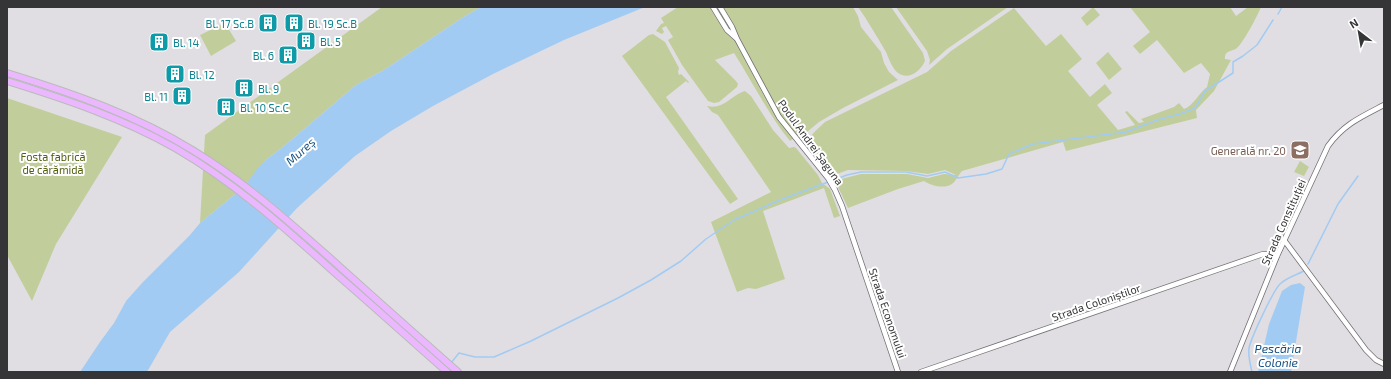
<svg xmlns="http://www.w3.org/2000/svg" width="1391" height="379" viewBox="0 0 1391 379" font-family="'Exo 2',sans-serif">
<style>
.green{fill:#c1ce9b}
.water{fill:#a2cbf3}
.lines{fill:none;stroke-linecap:round;stroke-linejoin:round}
.stream{stroke:#a2cbf3;stroke-width:1.5}
.tertiary-casing{stroke:#727075;stroke-width:6}
.motorway-casing{stroke:#bababb;stroke-width:8}
.tertiary{stroke:#fff;stroke-width:4.5}
.motorway{stroke:#ebb8ff;stroke-width:6}
.labels{text-anchor:middle;dominant-baseline:central;stroke-width:4;stroke-linejoin:round;paint-order:stroke}
.culture-label{font-size:11px;fill:#0d838f;stroke:#fff;text-anchor:start}
.street-label{font-size:11px;fill:#353436;stroke:#fff}
.education-label{font-size:11px;fill:#785e54;stroke:#fff;text-anchor:end}
.park-label{font-size:11px;fill:#515f0f;stroke:#fff}
.water-label{font-size:12px;font-style:italic;fill:#155182;stroke:#fff}
</style>
<rect width="100%" height="100%" fill="#e0dee2"/>
<g class="green">
<path d="M382,7H481L462,18L384,70L356,85L283,147L267,159L244,187L200,223L205,135Z"/>
<path d="M678,7H853L858,16L861,27L881,52L884,63L889,72L898,80L843,108L819,122L807,132L801,133L790,141C768,114 753,83 734,53L715,60L736,81L738,84L737,87L719,102L714,103L708,101L682,65L668,40L673,37L666,26L662,28L664,32L662,34L656,31L661,24L664,23L661,18Z"/>
<path d="M858,7H891L923,53L925,61C921,70 909,81 898,73C892,68 889,59 886,52C877,37 868,21 858,7Z"/>
<path d="M896,7H1008L947,49L929,65L930,60L927,51Z"/>
<path d="M1093,7L1100,15L1087,26L1081,18Z"/>
<path d="M1130,7H1230L1236,16L1248,7H1261C1258,15 1243,43 1237,48C1232,52 1224,50 1225,59L1231,60L1214,91L1196,110L1197,118L1066,151L1063,142L962,171C959,174 956,181 952,184C944,189 932,186 924,181L898,189L848,208L838,187V182L841,179L861,174H907L928,178L944,174L956,175L945,170L928,174L906,171L848,170L834,175L830,173L807,144C809,135 819,128 825,122L927,72L951,51L1014,8L1046,46L1061,34L1082,59L1068,71L1090,97L1105,84L1112,93L1097,105L1118,130L1135,125L1125,112L1127,111L1139,123L1144,122L1141,119L1174,107L1179,103L1184,109C1193,106 1199,93 1207,87L1210,74L1201,63L1184,73L1157,40L1140,54L1133,46L1150,32Z"/>
<path d="M225,23L236,41L211,56L200,35Z"/>
<path d="M653,34L665,42L679,68L678,72L679,75L681,74L689,82L688,83L686,81L666,97L738,199L730,204L622,56L649,35Z"/>
<path d="M1108,52L1122,69L1109,80L1096,63Z"/>
<path d="M745,91L751,96L773,130L789,148L794,147L796,148L818,175L822,183L830,189L840,216L834,218L824,188L763,211L785,279L756,289L748,288L737,292L711,222L771,192L718,115L712,112L707,106C724,110 731,95 745,91Z"/>
<path d="M7,98L122,137L56,244L32,301L7,255Z"/>
<path d="M1300,161L1309,167L1304,176L1294,172Z"/>
</g>
<g class="water">
<path d="M481,7H645L564,40L493,74L433,106L391,131L355,156L297,208L239,272L170,332L147,372H80L100,342L114,323L126,301L143,282L190,235L200,223L244,187L258,168L267,159L283,147L356,85L384,70L462,18Z"/>
<path d="M1300,283L1305,287L1291,372H1258L1269,324L1282,291L1291,285Z"/>
</g>
<g class="lines">
<g class="stream">
<path d="M1278,14L1282,7"/>
<path d="M1308,264L1338,204L1358,176"/>
<path d="M451,363L459,353L475,357H494L531,341L618,298L651,280L681,261L706,239L734,220L780,200L847,175L861,172H906L927,176L945,172L958,178L986,174L1002,169L1009,154L1033,144L1126,132L1157,120L1180,114L1195,108L1205,91L1233,73V62L1243,56L1257,45L1273,20"/>
<path d="M1252,372C1250,364 1248,356 1249,348C1251,338 1273,291 1280,284C1286,278 1296,275 1304,271"/>
</g>
<defs>
<g id="tertiary">
<path d="M713,7L727,30L736,38"/>
<path d="M720,7L732,27L737,39L779,117L828,178L835,190L842,206L898,372"/>
<path d="M1284,240L1366,350L1376,360L1384,364"/>
<path d="M921,372L1263,254H1272L1277,256"/>
<path d="M1230,372L1277,256L1328,146C1344,124 1361,117 1384,105"/>
</g>
<g id="motorway">
<path d="M7,73C72,93 136,115 194,151C243,181 286,219 329,257C372,296 415,334 458,372"/>
<path d="M7,81C65,99 122,118 175,148C234,182 284,227 334,272C372,305 410,339 447,372"/>
</g>
</defs>
<use href="#tertiary" class="tertiary-casing"/>
<use href="#motorway" class="motorway-casing"/>
<use href="#tertiary" class="tertiary"/>
<use href="#motorway" class="motorway"/>
</g>
<defs>
<symbol id="building-square" viewBox="-11 -11 22 22"><rect x="-9" y="-9" width="18" height="18" rx="4" fill="#0f9aa8" stroke="#fff"/><path d="M-4-6H4V6H1V3H-1V6H-4ZM-2.5-4.3h1.7v1.8h-1.7ZM.8-4.3h1.7v1.8H.8ZM-2.5-1h1.7V.8h-1.7ZM.8-1h1.7V.8H.8Z" fill="#fff"/></symbol>
<symbol id="school-square" viewBox="-11 -11 22 22"><rect x="-9" y="-9" width="18" height="18" rx="4" fill="#8d6e63" stroke="#fff"/><path d="M0-5L7-2L0 1L-7-2ZM-4 1L0 2.5L4 1V4Q0 6-4 4Z" fill="#fff"/></symbol>
</defs>
<g fill-rule="evenodd">
<use href="#building-square" x="257" y="12" width="22" height="22"/>
<use href="#building-square" x="283" y="12" width="22" height="22"/>
<use href="#building-square" x="295" y="30" width="22" height="22"/>
<use href="#building-square" x="148" y="31" width="22" height="22"/>
<use href="#building-square" x="277" y="44" width="22" height="22"/>
<use href="#building-square" x="164" y="63" width="22" height="22"/>
<use href="#building-square" x="233" y="77" width="22" height="22"/>
<use href="#building-square" x="171" y="85" width="22" height="22"/>
<use href="#building-square" x="215" y="96" width="22" height="22"/>
<use href="#school-square" x="1289" y="139" width="22" height="22"/>
</g>
<g class="labels">
<g class="culture-label">
<text x="254" y="23" text-anchor="end">Bl. 17 Sc.B</text>
<text x="308" y="23">Bl. 19 Sc.B</text>
<text x="320" y="41">Bl. 5</text>
<text x="173" y="42">Bl. 14</text>
<text x="274" y="55" text-anchor="end">Bl. 6</text>
<text x="189" y="74">Bl. 12</text>
<text x="258" y="88">Bl. 9</text>
<text x="168" y="96" text-anchor="end">Bl. 11</text>
<text x="240" y="107">Bl. 10 Sc.C</text>
</g>
<g class="street-label">
<text transform="translate(811 142) rotate(54)">Podul Andrei Șaguna</text>
<text transform="translate(1283 222) rotate(-66)">Strada Constituției</text>
<text transform="translate(1096 302) rotate(-19)">Strada Coloniștilor</text>
<text transform="translate(888 313) rotate(71)">Strada Economului</text>
</g>
<g class="education-label">
<text x="1286" y="150">Generală nr. 20</text>
</g>
<g class="park-label">
<text x="53" y="156">Fosta fabrică<tspan x="53" dy="13">de cărămidă</tspan></text>
</g>
<g class="water-label">
<text transform="translate(300 151) rotate(-42)">Mureș</text>
<text x="1278" y="348">Pescăria<tspan x="1278" dy="14">Colonie</tspan></text>
</g>
</g>
<rect width="1391" height="379" fill="none" stroke="#353436" stroke-width="16"/>
<g transform="translate(1359 32) rotate(329)" stroke="#ffffff" stroke-width="3" paint-order="stroke">
<path d="M0-3L7 15L0 10L-7 15Z" fill="#353436"/>
<text y="-6" font-size="11" font-weight="bold" text-anchor="middle" fill="#353436">N</text>
</g>
</svg>
